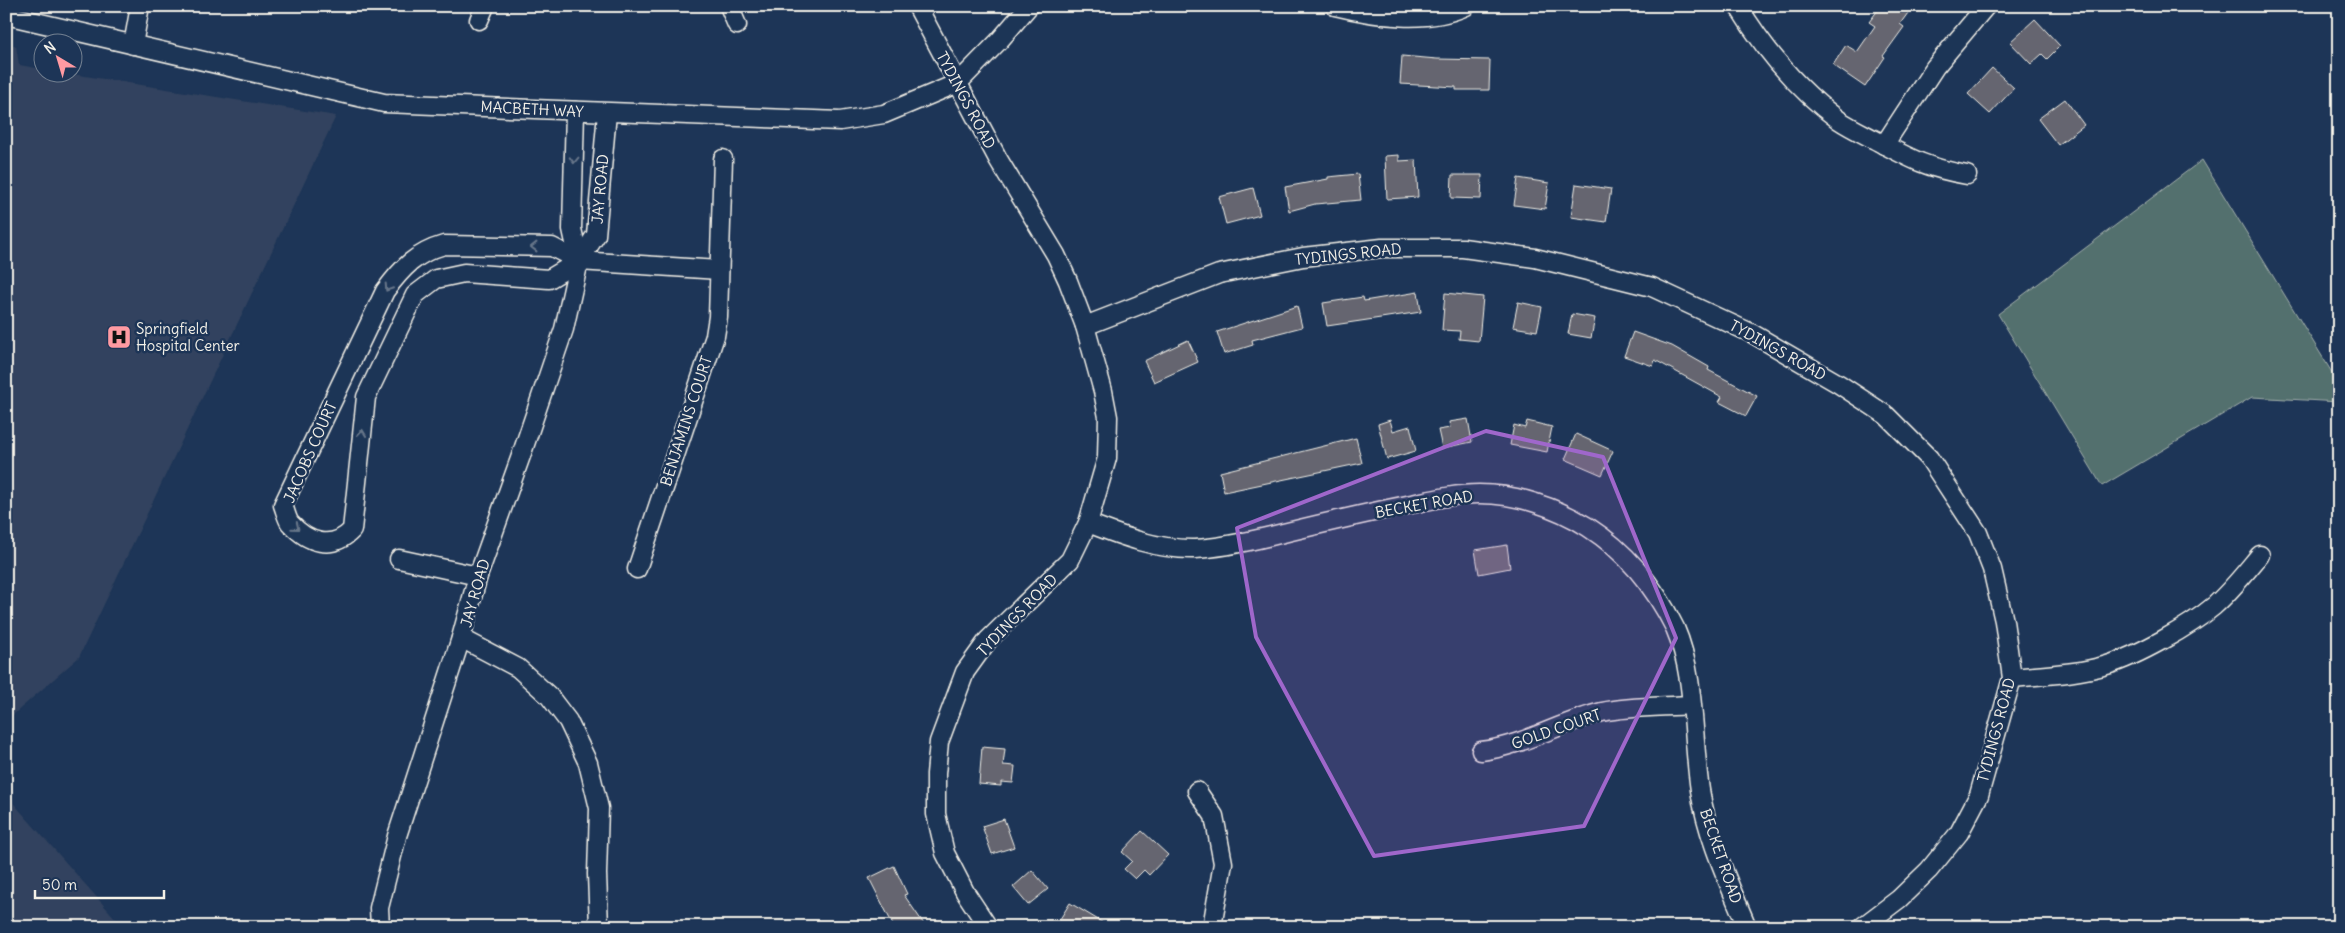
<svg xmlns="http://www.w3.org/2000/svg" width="2345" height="933" viewBox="0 0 2345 933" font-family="Delius,sans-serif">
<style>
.built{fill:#33435e}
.green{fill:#53706e;stroke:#a4b0ab}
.building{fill:#65656f;stroke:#f4f1e8}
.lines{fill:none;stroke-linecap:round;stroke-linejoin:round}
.minor-casing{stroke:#f4f1e8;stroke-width:21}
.minor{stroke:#1d3557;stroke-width:18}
.oneway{stroke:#68778a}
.marked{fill:#9f67cb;fill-opacity:0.2;stroke:#9f67cb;stroke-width:4;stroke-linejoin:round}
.labels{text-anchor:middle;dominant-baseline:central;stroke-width:5;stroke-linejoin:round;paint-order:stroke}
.street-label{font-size:15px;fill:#f4f1e8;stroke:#1d3557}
.poi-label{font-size:15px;fill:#f4f1e8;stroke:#1d3557;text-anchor:start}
</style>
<rect width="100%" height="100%" fill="#1d3557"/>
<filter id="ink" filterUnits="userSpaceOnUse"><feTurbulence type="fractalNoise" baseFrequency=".02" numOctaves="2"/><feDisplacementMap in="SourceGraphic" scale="10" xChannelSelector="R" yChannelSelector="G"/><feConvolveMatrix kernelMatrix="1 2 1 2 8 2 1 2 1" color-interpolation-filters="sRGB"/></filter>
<g filter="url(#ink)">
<g class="built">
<path d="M6,45L16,46L19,65L42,69V72L66,73L336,116L79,657L6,721Z"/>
<path d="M6,795L123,927H6Z"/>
</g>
<path class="green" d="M2202,160L2339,384V402L2252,397L2102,486L1998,314Z"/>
<g class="building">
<path d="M1881,6H1913L1900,24L1904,27L1883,56L1885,57L1865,87L1833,65L1846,45L1857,52L1875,26L1869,22Z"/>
<path d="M2035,19L2060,46L2047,59L2042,54L2031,64L2010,42Z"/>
<path d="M1402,56L1437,59L1490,60L1489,90H1456V87L1400,84Z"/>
<path d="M1992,68L2014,88L1990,114L1968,94Z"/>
<path d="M2065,99L2084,125L2058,145L2038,119Z"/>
<path d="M1399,155V161L1416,160L1418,197L1387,199L1385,156Z"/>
<path d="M1358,174L1361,200L1315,204L1289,211L1285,187L1328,179V177Z"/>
<path d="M1452,175H1482L1481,199L1451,198Z"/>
<path d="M1518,178L1549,183L1545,209L1514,205Z"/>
<path d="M1576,184L1611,189L1606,222L1571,217Z"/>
<path d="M1253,188L1260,215L1226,224L1219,197Z"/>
<path d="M1418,292L1421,312L1327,326L1323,303L1363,297L1364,301Z"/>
<path d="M1445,293L1483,297L1479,341L1459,339L1460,331L1442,330Z"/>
<path d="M1518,302L1542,307L1537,331L1513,327Z"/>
<path d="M1297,306L1302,327L1252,340L1253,345L1224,354L1217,332Z"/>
<path d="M1572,314L1595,318L1591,338L1568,334Z"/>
<path d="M1633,332L1672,346L1709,367L1708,370L1757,396L1746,416L1719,402L1722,397L1655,360L1653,366L1624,356Z"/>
<path d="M1188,340L1198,362L1154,382L1144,361Z"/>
<path d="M1468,419L1472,442L1442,448L1438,430L1450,428L1449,422Z"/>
<path d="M1390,420L1393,431L1410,426L1416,451L1387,459L1378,424Z"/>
<path d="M1527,421L1552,427L1547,452L1510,445L1514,425L1525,428Z"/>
<path d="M1576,434L1613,451L1602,475L1565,459Z"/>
<path d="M1356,438L1362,463L1224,492L1220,472Z"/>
<path d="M1507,545L1510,568L1479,574L1475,550Z"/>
<path d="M982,747L1005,749L1003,765L1015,766L1013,783L1001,782V786L979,784Z"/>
<path d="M1004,819L1014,847L992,854L982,826Z"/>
<path d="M1142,831L1168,855L1149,875L1144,870L1135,879L1124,869L1132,861L1122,852Z"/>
<path d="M894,866L907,894L904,895L926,927H894L869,878Z"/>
<path d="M1032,870L1048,889L1028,905L1013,887Z"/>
<path d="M1070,903L1110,927H1055Z"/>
</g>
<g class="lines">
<defs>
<g id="minor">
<path d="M729,6L737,25"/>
<path d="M917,6L998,159L1056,255L1068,281L1085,326L1103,391L1108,417L1107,458L1088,523L1070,560L988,640L965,672L939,742L936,774V814L945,853L965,892L988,927"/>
<path d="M1335,6C1376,16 1427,24 1466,6"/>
<path d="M1738,6C1764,49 1798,90 1839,120C1851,128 1866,135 1879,142C1913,160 1928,168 1967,175"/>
<path d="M6,15L384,103L840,121L884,114L958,83L999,41L1029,6"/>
<path d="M479,20L485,6"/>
<path d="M133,45L140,6"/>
<path d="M575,111L572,229L579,261"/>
<path d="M1884,145L1935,67L1986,6"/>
<path d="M579,261L549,279L464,273L436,279L415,295L366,397L352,530C332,551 308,543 290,523C287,519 285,510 283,505L385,291C402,268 416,253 444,245L552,247L579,261L719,270"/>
<path d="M1085,326L1219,274L1303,257L1382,248H1463L1535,258L1652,287L1753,334L1839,384L1886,415L1929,458L1978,533L1992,569L2004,621L2012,678L1979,795L1959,833L1929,870L1899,899L1862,927"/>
<path d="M1088,523C1121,536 1158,550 1195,549C1220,548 1246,542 1271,536C1316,525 1362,514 1407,505C1431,500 1455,494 1479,494C1517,494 1556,507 1588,527C1627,552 1655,587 1675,628C1696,676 1692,739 1700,790C1707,837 1729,883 1747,927"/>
<path d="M399,559L478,576"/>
<path d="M637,569L715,336L718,317L723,159"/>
<path d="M461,638L518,668L549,696L568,721L588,763L599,808L597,874L599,927"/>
<path d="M2012,678C2043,675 2077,674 2107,665C2137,656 2189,627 2214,606C2231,591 2245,573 2260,555"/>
<path d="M1481,751C1523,746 1561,722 1602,712C1631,706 1662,707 1691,705"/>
<path d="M1197,791L1214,816L1223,863L1212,927"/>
<path d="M380,927L379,908L397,836L461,638L478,576L522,453L564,329L579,261L596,235L607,113"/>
</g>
</defs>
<use href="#minor" class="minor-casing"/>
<use href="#minor" class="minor"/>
</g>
<defs><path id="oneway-chevron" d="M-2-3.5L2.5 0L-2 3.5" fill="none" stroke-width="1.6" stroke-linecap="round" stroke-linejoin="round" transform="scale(1.25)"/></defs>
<g class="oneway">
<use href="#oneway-chevron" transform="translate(574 160) rotate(92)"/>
<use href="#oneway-chevron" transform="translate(534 247) rotate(-180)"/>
<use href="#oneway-chevron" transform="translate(388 288) rotate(123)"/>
<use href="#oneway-chevron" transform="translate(362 433) rotate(-84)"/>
<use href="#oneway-chevron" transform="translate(296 527) rotate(39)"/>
</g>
</g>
<path class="marked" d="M1486,431L1603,457L1676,638L1584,826L1374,856L1256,637L1237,528Z"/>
<defs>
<symbol id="hospital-square" viewBox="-11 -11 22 22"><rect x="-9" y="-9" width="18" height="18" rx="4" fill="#ff9aa2" stroke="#1d3557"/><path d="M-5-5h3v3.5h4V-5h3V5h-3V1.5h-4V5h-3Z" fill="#111"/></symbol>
</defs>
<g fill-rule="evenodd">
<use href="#hospital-square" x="105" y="323" width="28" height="28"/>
</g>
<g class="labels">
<g class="street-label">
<text transform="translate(966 100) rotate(62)">TYDINGS ROAD</text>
<text transform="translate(532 109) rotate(3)">MACBETH WAY</text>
<text transform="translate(600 189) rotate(-85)">JAY ROAD</text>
<text transform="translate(1348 254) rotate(-6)">TYDINGS ROAD</text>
<text transform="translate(1778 350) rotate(29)">TYDINGS ROAD</text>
<text transform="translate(686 421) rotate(-72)">BENJAMINS COURT</text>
<text transform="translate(310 452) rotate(-66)">JACOBS COURT</text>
<text transform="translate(1424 504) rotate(-10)">BECKET ROAD</text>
<text transform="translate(475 593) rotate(-74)">JAY ROAD</text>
<text transform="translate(1017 615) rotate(-46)">TYDINGS ROAD</text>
<text transform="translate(1556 729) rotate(-19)">GOLD COURT</text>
<text transform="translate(1996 730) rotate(-75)">TYDINGS ROAD</text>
<text transform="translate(1721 856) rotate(71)">BECKET ROAD</text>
</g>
<g class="poi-label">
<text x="136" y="328">Springfield<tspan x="136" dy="17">Hospital Center</tspan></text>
</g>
</g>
<rect width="2345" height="933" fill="none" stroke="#1d3557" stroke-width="25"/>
<rect x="12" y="12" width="2320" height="908" fill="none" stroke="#f4f1e8" stroke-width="2" filter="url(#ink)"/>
<g transform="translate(58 58) rotate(322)"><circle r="24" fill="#1d3557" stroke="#738091"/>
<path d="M0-4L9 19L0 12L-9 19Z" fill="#ff9aa2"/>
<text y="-8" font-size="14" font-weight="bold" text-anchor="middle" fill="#f4f1e8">N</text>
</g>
<path d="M35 890v8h129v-8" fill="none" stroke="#f4f1e8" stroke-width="2.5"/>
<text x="42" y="890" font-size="15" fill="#f4f1e8" stroke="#1d3557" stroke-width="4" paint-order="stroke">50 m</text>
</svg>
